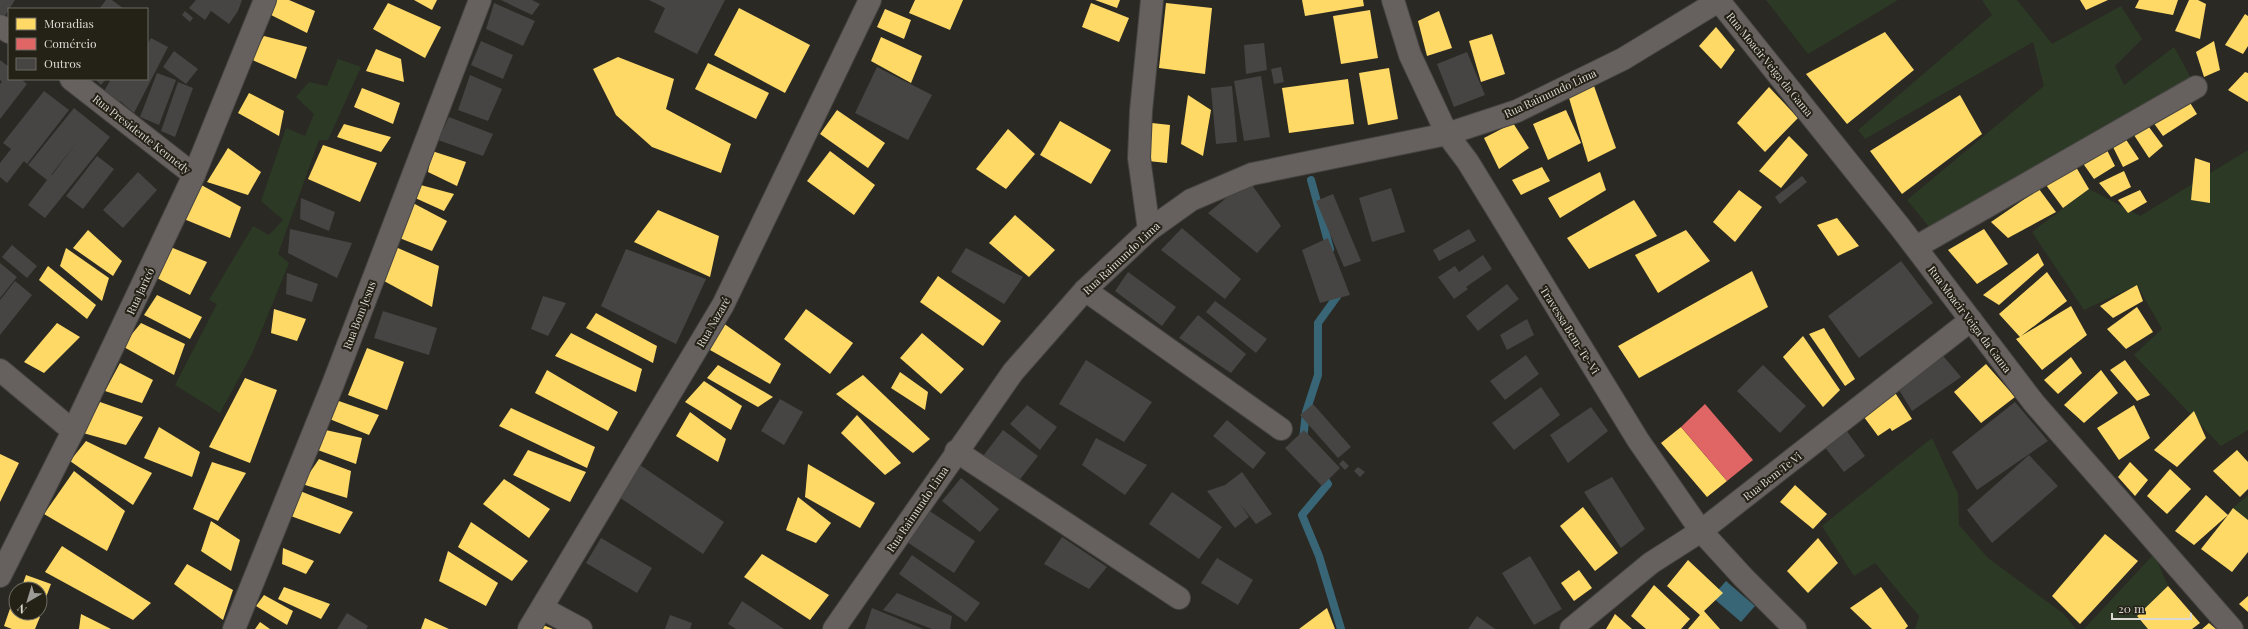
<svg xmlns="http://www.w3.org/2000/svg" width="2248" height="629" viewBox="0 0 2248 629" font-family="'Playfair Display',serif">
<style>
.green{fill:#2c3a25}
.water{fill:#396676}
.homes{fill:#ffd966}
.shops{fill:#e06666}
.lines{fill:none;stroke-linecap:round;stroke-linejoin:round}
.stream{stroke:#396676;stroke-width:8}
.building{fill:#464544;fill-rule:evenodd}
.minor-casing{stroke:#454441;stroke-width:24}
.tertiary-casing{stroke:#454441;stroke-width:24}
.minor{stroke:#66615e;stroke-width:22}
.tertiary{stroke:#66615e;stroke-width:22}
.labels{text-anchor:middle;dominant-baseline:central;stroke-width:4;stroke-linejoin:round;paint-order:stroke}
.street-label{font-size:11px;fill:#dbd9d2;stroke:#242117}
</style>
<rect width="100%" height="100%" fill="#2a2924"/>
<g class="green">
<path d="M1766,0H1898L1808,54Z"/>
<path d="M1982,0H2017L2052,44L2121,6L2142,39L2115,66L2124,85L2174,47L2196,87L1930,228L1907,200L2044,86L2033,42L1865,139L1858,130L1992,15Z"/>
<path d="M338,59L361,67L328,140H319L278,254L289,263L252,354L220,413L175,385L217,304L209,300L253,226L269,235L283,220L261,201L286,128L305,136L314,114L296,97L309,82L327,86Z"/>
<path d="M2248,150V430L2221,446L2134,355L2162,329L2137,285L2084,310L2032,232L2089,189L2140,216Z"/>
<path d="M1932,438L1958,494L1959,525L1988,558L2064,614L2076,629H1915L1919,616L1875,563L1854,576L1822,526Z"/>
<path d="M2248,495V524L2233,508Z"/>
<path d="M2154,554L2168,586L2137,616L2148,629H2084Z"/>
</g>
<path class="water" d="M1726,581L1755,606L1741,622L1712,597Z"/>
<g class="homes">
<path d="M274,0H289L315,11L307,33L271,15Z"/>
<path d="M414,0H437L432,10Z"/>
<path d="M915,0H963L950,30L909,13Z"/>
<path d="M1095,0H1120L1117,8Z"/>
<path d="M1302,0H1363L1364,6L1305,16Z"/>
<path d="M2080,0H2108L2086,10Z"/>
<path d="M2139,0H2178L2173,15L2135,8Z"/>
<path d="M2189,0H2198L2206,4L2200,39L2175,31Z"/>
<path d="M388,3L441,27L425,58L373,29Z"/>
<path d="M1091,3L1129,18L1119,42L1082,27Z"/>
<path d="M1166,3L1212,8L1205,74L1159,68Z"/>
<path d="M739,8L810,45L785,93L714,55Z"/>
<path d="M885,9L911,20L904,39L877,27Z"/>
<path d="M1370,10L1378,58L1341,64L1333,16Z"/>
<path d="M1439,11L1452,48L1427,56L1418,21Z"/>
<path d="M2245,14L2248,16V46L2243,54L2225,45Z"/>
<path d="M1716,27L1735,50L1721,69L1699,46Z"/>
<path d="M1885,32L1914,70L1847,124L1806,74Z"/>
<path d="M1492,34L1505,74L1481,82L1469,41Z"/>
<path d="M264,36L307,47L296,79L250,59Z"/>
<path d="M881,37L922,56L911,83L871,61Z"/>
<path d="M2214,41L2220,70L2204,77L2196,52Z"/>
<path d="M376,49L401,59L404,82L366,71Z"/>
<path d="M618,57L674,79L666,109L731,144L721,173L652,147L616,115L593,69Z"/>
<path d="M708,63L769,93L756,119L695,89Z"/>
<path d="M1389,68L1398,119L1368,125L1359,73Z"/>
<path d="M2245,72L2248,73V102L2228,90Z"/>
<path d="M1348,79L1354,124L1289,133L1282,88Z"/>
<path d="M1594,86L1616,148L1588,162L1569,98Z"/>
<path d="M1769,87L1798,118L1765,152L1737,123Z"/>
<path d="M362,88L400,103L393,124L354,107Z"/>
<path d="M249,93L284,111L279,136L238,113Z"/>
<path d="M1188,95L1211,110L1203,156L1181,144Z"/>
<path d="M1960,95L1982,134L1902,194L1870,151Z"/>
<path d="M2189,101L2197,114L2163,136L2153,122Z"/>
<path d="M837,110L885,143L868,168L820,134Z"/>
<path d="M1566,110L1581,143L1548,160L1533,124Z"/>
<path d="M1060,121L1111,150L1091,184L1040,155Z"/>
<path d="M1152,123L1170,125L1167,163L1148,161Z"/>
<path d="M1513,123L1529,148L1499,169L1484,138Z"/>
<path d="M2146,123L2163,146L2149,158L2132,132Z"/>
<path d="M344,124L391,137L381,152L337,137Z"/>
<path d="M1008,129L1035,154L1006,189L976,169Z"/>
<path d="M1789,136L1808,155L1781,188L1759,171Z"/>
<path d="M2125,138L2139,159L2123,167L2113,147Z"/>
<path d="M323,145L377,163L360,202L308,179Z"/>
<path d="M228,148L261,172L248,195L207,182Z"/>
<path d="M2107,150L2115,166L2094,179L2082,162Z"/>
<path d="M432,151L466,162L457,186L428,172Z"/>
<path d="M830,151L875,185L854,215L807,181Z"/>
<path d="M2195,158L2210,163V203L2191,200Z"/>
<path d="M1542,167L1550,181L1521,195L1512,180Z"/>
<path d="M2076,167L2089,189L2063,208L2046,185Z"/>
<path d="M2124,171L2131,187L2111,197L2099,183Z"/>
<path d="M1600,172L1606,190L1560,218L1548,198Z"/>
<path d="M196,182L241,207L230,238L179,217Z"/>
<path d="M417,184L454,194L444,211L413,197Z"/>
<path d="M2039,189L2056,212L2008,238L1991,222Z"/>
<path d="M1739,190L1762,207L1735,242L1713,222Z"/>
<path d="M2140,190L2147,202L2128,213L2118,200Z"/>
<path d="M1634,200L1657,236L1589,269L1567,238Z"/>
<path d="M411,202L447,221L432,251L397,237Z"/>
<path d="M658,210L719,236L710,277L634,242Z"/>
<path d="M1015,215L1055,250L1029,277L989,243Z"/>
<path d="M1837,218L1859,246L1838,256L1817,225Z"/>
<path d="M1984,229L2008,264L1977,284L1948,250Z"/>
<path d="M88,230L122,261L113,276L73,248Z"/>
<path d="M1686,230L1710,261L1658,293L1635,255Z"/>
<path d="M391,245L439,266L432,307L384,281Z"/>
<path d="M168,246L207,262L190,295L153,276Z"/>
<path d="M66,248L109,278L102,301L60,266Z"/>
<path d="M2038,253L2044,265L1999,305L1983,295Z"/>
<path d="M48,266L96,305L87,319L39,280Z"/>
<path d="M1752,271L1768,307L1639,378L1618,346Z"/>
<path d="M2047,272L2067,301L2021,336L2071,306L2087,335L2042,370L2016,339L2020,337L1999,314Z"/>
<path d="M938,276L1001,321L983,346L920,302Z"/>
<path d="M2137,285L2143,301L2113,318L2100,306Z"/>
<path d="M157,295L202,317L190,339L144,315Z"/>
<path d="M2137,307L2153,332L2126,349L2107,329Z"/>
<path d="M274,309L306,319L297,341L271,333Z"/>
<path d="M806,309L853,343L830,374L784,339Z"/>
<path d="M596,313L657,346L653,363L586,328Z"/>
<path d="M716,318L781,364L770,384L710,350Z"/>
<path d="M57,323L80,337L44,373L24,362Z"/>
<path d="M141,323L185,344L174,375L122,346Z"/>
<path d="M1824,328L1855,379L1845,386L1809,334Z"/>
<path d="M571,333L642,369L636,392L555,356Z"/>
<path d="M922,333L964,369L941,394L900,358Z"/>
<path d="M1803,336L1840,390L1823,407L1783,357Z"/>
<path d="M367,348L404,362L387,410L348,395Z"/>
<path d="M2071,357L2082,373L2058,394L2044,380Z"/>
<path d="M2125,360L2150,395L2137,401L2110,370Z"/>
<path d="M120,363L153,380L142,403L105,391Z"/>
<path d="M1986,364L2015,397L1981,423L1954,392Z"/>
<path d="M718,365L773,397L758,407L707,378Z"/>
<path d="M547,370L618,412L608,431L535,393Z"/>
<path d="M2101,370L2118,393L2084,423L2064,405Z"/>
<path d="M900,372L928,392L925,410L891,388Z"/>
<path d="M863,375L930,439L913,453L836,394Z"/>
<path d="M245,378L277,390L250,463L209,447Z"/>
<path d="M704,381L742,406L731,430L685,402Z"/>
<path d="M1892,388L1912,419L1892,431L1890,428L1878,436L1861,413Z"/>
<path d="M333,399L379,415L369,435L327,418Z"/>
<path d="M100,402L143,417L126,445L83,433Z"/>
<path d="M2134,405L2150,438L2119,460L2097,428Z"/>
<path d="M511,408L595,447L587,468L499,426Z"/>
<path d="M2194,411L2206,438L2177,467L2154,450Z"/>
<path d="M690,412L726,439L718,462L676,436Z"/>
<path d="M857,415L901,463L885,475L841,433Z"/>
<path d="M159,427L200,452L192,477L144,458Z"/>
<path d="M1681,427L1727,481L1707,497L1661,443Z"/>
<path d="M321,429L362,438L356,464L315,449Z"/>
<path d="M86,441L152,473L133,505L70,461Z"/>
<path d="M528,450L586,472L570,502L513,475Z"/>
<path d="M2237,450L2248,462V489L2240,497L2213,471Z"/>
<path d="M0,454L19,463L0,502Z"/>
<path d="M319,459L351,471L347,498L302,484Z"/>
<path d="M212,462L246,473L218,521L193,509Z"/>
<path d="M2130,462L2148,480L2135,496L2118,477Z"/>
<path d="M808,464L875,503L860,528L805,497Z"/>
<path d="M2170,469L2191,489L2167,514L2147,496Z"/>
<path d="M74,471L125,511L107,551L44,514Z"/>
<path d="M504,479L550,509L529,538L483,504Z"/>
<path d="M1795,485L1827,514L1813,529L1780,502Z"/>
<path d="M300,491L353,512L340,534L288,515Z"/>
<path d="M2206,495L2228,515L2233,508L2248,520V552L2232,572L2201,549L2228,515L2194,545L2175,531Z"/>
<path d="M798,497L831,523L816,543L786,530Z"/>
<path d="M1583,507L1618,553L1595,571L1560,526Z"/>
<path d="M211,521L240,540L231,571L201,551Z"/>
<path d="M471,522L528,561L512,581L458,547Z"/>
<path d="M2105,534L2138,561L2080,624L2052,596Z"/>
<path d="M1818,538L1838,563L1808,593L1787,571Z"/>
<path d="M62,546L151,603L133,620L45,572Z"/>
<path d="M283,548L314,561L306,574L282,564Z"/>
<path d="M448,551L498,583L486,606L439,581Z"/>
<path d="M762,554L829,595L810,620L744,577Z"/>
<path d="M1688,560L1723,593L1704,611L1720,629H1688L1700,615L1667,586Z"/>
<path d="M187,564L233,590L223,620L174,584Z"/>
<path d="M1579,570L1592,588L1574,601L1561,583Z"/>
<path d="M26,575L51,584L42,608L40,589H21Z"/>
<path d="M1654,585L1690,619L1681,629H1646L1631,616Z"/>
<path d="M2168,586L2200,623L2192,629H2148L2137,616Z"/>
<path d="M284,587L330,604L321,619L278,599Z"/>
<path d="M1881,587L1908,626L1905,629H1872L1850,608Z"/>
<path d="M264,595L293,611L287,625L256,606Z"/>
<path d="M2248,596V612L2239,604Z"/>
<path d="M13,600L16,602V613H34L40,617L35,629H12L4,626Z"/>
<path d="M1327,608L1335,629H1299Z"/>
<path d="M81,614L111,629H79Z"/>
<path d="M1615,614L1632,629H1606Z"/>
<path d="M425,618L449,629H421Z"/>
<path d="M260,622L270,629H255Z"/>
<path d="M538,623L553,629H533Z"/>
<path d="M2209,623L2216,629H2202Z"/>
</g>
<path class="shops" d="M1705,404L1753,460L1727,481L1681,427Z"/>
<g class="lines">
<g class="stream">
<path d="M1311,180L1330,249"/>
<path d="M1303,440L1306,412L1318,375V323L1341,291"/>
<path d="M1321,474L1328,484L1302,515L1319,556L1341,629"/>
</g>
</g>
<g class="building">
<path d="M0,0H15L4,17L0,14Z"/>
<path d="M106,0H112L124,9H99Z"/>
<path d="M196,0H242L238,11L229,24L211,11L205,20L189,8Z"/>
<path d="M501,0H532L540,4L532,15Z"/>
<path d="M649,0H725L697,54L654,32L665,8Z"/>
<path d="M494,3L535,21L523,46L486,29Z"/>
<path d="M185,11L193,18L190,22L182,15Z"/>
<path d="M151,38L168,47L134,113L120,101L115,106L102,95L111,79H147V45Z"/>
<path d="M481,41L513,55L503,79L471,65Z"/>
<path d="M1264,43L1267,70L1246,74L1244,45Z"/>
<path d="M174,51L198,69L186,84L163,67Z"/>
<path d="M1467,52L1485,95L1454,107L1437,64Z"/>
<path d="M0,60L9,67V79H21L27,84L0,119V84L2,82L0,80Z"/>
<path d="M877,67L932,95L908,140L855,113Z"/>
<path d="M1281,67L1284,82L1274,84L1271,69Z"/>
<path d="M157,73L176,80L159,125L140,117Z"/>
<path d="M470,75L502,89L488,121L458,110Z"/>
<path d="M1261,76L1270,137L1244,141L1234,81Z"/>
<path d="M95,79H106L101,85Z"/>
<path d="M178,82L193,88L175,137L161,131Z"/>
<path d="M1232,86L1237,142L1216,144L1211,88Z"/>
<path d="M44,91L69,110L27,164L24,161L7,183L0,177V163L11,149L3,143Z"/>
<path d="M74,108L110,137L45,218L28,205L47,180L28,165ZM77,142L52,175H51Z"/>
<path d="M449,117L493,134L483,156L438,140Z"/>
<path d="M97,156L114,169L83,209L66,196Z"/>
<path d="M138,172L157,190L123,228L103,210Z"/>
<path d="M1802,176L1807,182L1780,204L1775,197Z"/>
<path d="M1252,185L1281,226L1257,253L1208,213L1231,194Z"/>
<path d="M1391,188L1405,232L1372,242L1359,198Z"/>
<path d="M1333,194L1361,261L1344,267L1316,201Z"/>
<path d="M301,198L335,212L329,231L300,219Z"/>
<path d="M1182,228L1241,279L1225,299L1161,250Z"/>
<path d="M290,229L352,243L337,278L288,253Z"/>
<path d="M1469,229L1476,241L1439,261L1433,250Z"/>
<path d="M1328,238L1350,295L1320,303L1302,250Z"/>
<path d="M12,245L37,266L27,278L2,257Z"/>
<path d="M966,248L1023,277L1004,304L951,272Z"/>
<path d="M626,249L706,279L676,344L601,306Z"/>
<path d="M1483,255L1492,269L1466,287L1468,289L1454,299L1438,277L1455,266L1459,272Z"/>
<path d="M1901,261L1933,303L1859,358L1828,316Z"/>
<path d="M0,263L17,277L0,298Z"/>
<path d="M1128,272L1176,307L1162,326L1115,291Z"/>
<path d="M287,273L318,284L312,302L286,294Z"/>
<path d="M15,281L32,295L0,335V300Z"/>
<path d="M1507,284L1519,299L1478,331L1466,316Z"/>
<path d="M543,296L566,303L548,336L531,329Z"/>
<path d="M1215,301L1267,339L1256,353L1206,312Z"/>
<path d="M383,311L437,328L429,355L374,338Z"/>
<path d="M1198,315L1246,354L1231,373L1179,338Z"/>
<path d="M1527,319L1534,335L1507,350L1500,335Z"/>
<path d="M1939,351L1961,377L1912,411L1896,385Z"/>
<path d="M1526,355L1539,374L1505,400L1490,381Z"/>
<path d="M1086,360L1152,402L1124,442L1059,404Z"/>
<path d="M1763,365L1806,406L1780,433L1737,391Z"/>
<path d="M1541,387L1560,415L1514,450L1492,423Z"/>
<path d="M780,399L803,412L784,445L761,431Z"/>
<path d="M2015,402L2048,441L1977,490L1952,452Z"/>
<path d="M1313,404L1351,447L1338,458L1300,415Z"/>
<path d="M1027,405L1057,427L1040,450L1010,424Z"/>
<path d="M1591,407L1608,431L1568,463L1550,435Z"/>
<path d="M1227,420L1266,453L1253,469L1213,436Z"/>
<path d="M1003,430L1038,456L1018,482L983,456Z"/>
<path d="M1304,430L1340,468L1322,486L1285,448Z"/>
<path d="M1846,430L1865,456L1844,472L1824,446Z"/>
<path d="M1096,438L1147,465L1125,495L1082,465Z"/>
<path d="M2029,455L2058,486L1992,543L1967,510Z"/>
<path d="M1343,460L1349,466L1345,470L1339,464Z"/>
<path d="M637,463L724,522L703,554L616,495Z"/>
<path d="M1358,467L1365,472L1360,477L1354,471Z"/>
<path d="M1242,472L1272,514L1256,524L1240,504L1249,517L1235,528L1207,491L1225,485Z"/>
<path d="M1612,477L1645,529L1621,548L1584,492Z"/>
<path d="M961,478L999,509L980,532L942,501Z"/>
<path d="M1172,492L1222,527L1199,559L1149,524Z"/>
<path d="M928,510L975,541L954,573L907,542Z"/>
<path d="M1062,537L1107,567L1089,589L1044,564Z"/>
<path d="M601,538L652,568L637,593L586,563Z"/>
<path d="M912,555L980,603L966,622L899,574Z"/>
<path d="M1530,556L1562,609L1534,625L1502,573Z"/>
<path d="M1217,558L1253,580L1238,605L1201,583Z"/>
<path d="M897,593L952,616L950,629H932L883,610Z"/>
<path d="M742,601L784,629H736L728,624Z"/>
<path d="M872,608L923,629H865Z"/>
<path d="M347,613L368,626L366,629H337Z"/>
<path d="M670,615L692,623L690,629H665Z"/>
<path d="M1477,616L1495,629H1468Z"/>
</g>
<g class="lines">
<defs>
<g id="minor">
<path d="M1393,0L1410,55L1447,134L1468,162L1638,440L1701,531L1743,577L1795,629"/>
<path d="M1719,1L1900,227L2034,403L2232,629"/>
<path d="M0,26L9,32"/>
<path d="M71,79L194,175"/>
<path d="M1149,230L1139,158L1141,111L1152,0"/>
<path d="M1916,247L2196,87"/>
<path d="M1085,290L1281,429"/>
<path d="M0,370L73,431"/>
<path d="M956,451L1179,598"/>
<path d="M0,576L73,431L194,175L265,0"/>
<path d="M542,608L581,629"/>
<path d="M234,629L333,384L480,0"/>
<path d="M834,629L1013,372L1085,290L1149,230L1191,200L1252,174L1447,134L1517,111L1623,59L1720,0"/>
<path d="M1571,629L1651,563L1701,531L1971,320"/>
</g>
<path id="tertiary" d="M529,629L723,305L870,0"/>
</defs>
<use href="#minor" class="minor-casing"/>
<use href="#tertiary" class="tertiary-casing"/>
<use href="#minor" class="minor"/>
<use href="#tertiary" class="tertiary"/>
</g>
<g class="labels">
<g class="street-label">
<text transform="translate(1770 64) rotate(51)">Rua Moacir Veiga da Gama</text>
<text transform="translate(1550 93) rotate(-25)">Rua Raimundo Lima</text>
<text transform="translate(142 134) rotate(38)">Rua Presidente Kennedy</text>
<text transform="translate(1121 258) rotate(-43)">Rua Raimundo Lima</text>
<text transform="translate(140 291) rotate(-65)">Rua Jaricó</text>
<text transform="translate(359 315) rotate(-69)">Rua Bom Jesus</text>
<text transform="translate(1970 319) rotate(53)">Rua Moacir Veiga da Gama</text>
<text transform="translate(713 322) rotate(-60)">Rua Nazaré</text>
<text transform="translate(1570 330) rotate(58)">Travessa Bem-Te-Vi</text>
<text transform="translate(1772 476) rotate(-38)">Rua Bem Te Vi</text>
<text transform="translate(917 509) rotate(-56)">Rua Raimundo Lima</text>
</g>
</g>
<rect x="8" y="8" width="140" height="72" fill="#242117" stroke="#6d6b62"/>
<rect x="16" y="18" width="20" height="12" fill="#ffd966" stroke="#6d6b62"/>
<text x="44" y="28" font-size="12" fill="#dbd9d2">Moradias</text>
<rect x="16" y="38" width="20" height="12" fill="#e06666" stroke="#6d6b62"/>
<text x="44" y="48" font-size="12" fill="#dbd9d2">Comércio</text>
<rect x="16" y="58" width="20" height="12" fill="#464544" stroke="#6d6b62"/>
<text x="44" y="68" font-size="12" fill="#dbd9d2">Outros</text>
<g transform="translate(28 601) rotate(218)"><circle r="19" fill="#242117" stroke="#6d6b62"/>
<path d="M0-3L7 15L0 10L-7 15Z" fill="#9d9b95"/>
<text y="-6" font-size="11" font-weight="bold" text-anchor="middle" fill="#dbd9d2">N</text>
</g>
<path d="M2112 613v6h79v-6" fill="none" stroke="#dbd9d2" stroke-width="2"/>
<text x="2118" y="613" font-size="12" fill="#dbd9d2" stroke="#242117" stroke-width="3" paint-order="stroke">20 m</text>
</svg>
